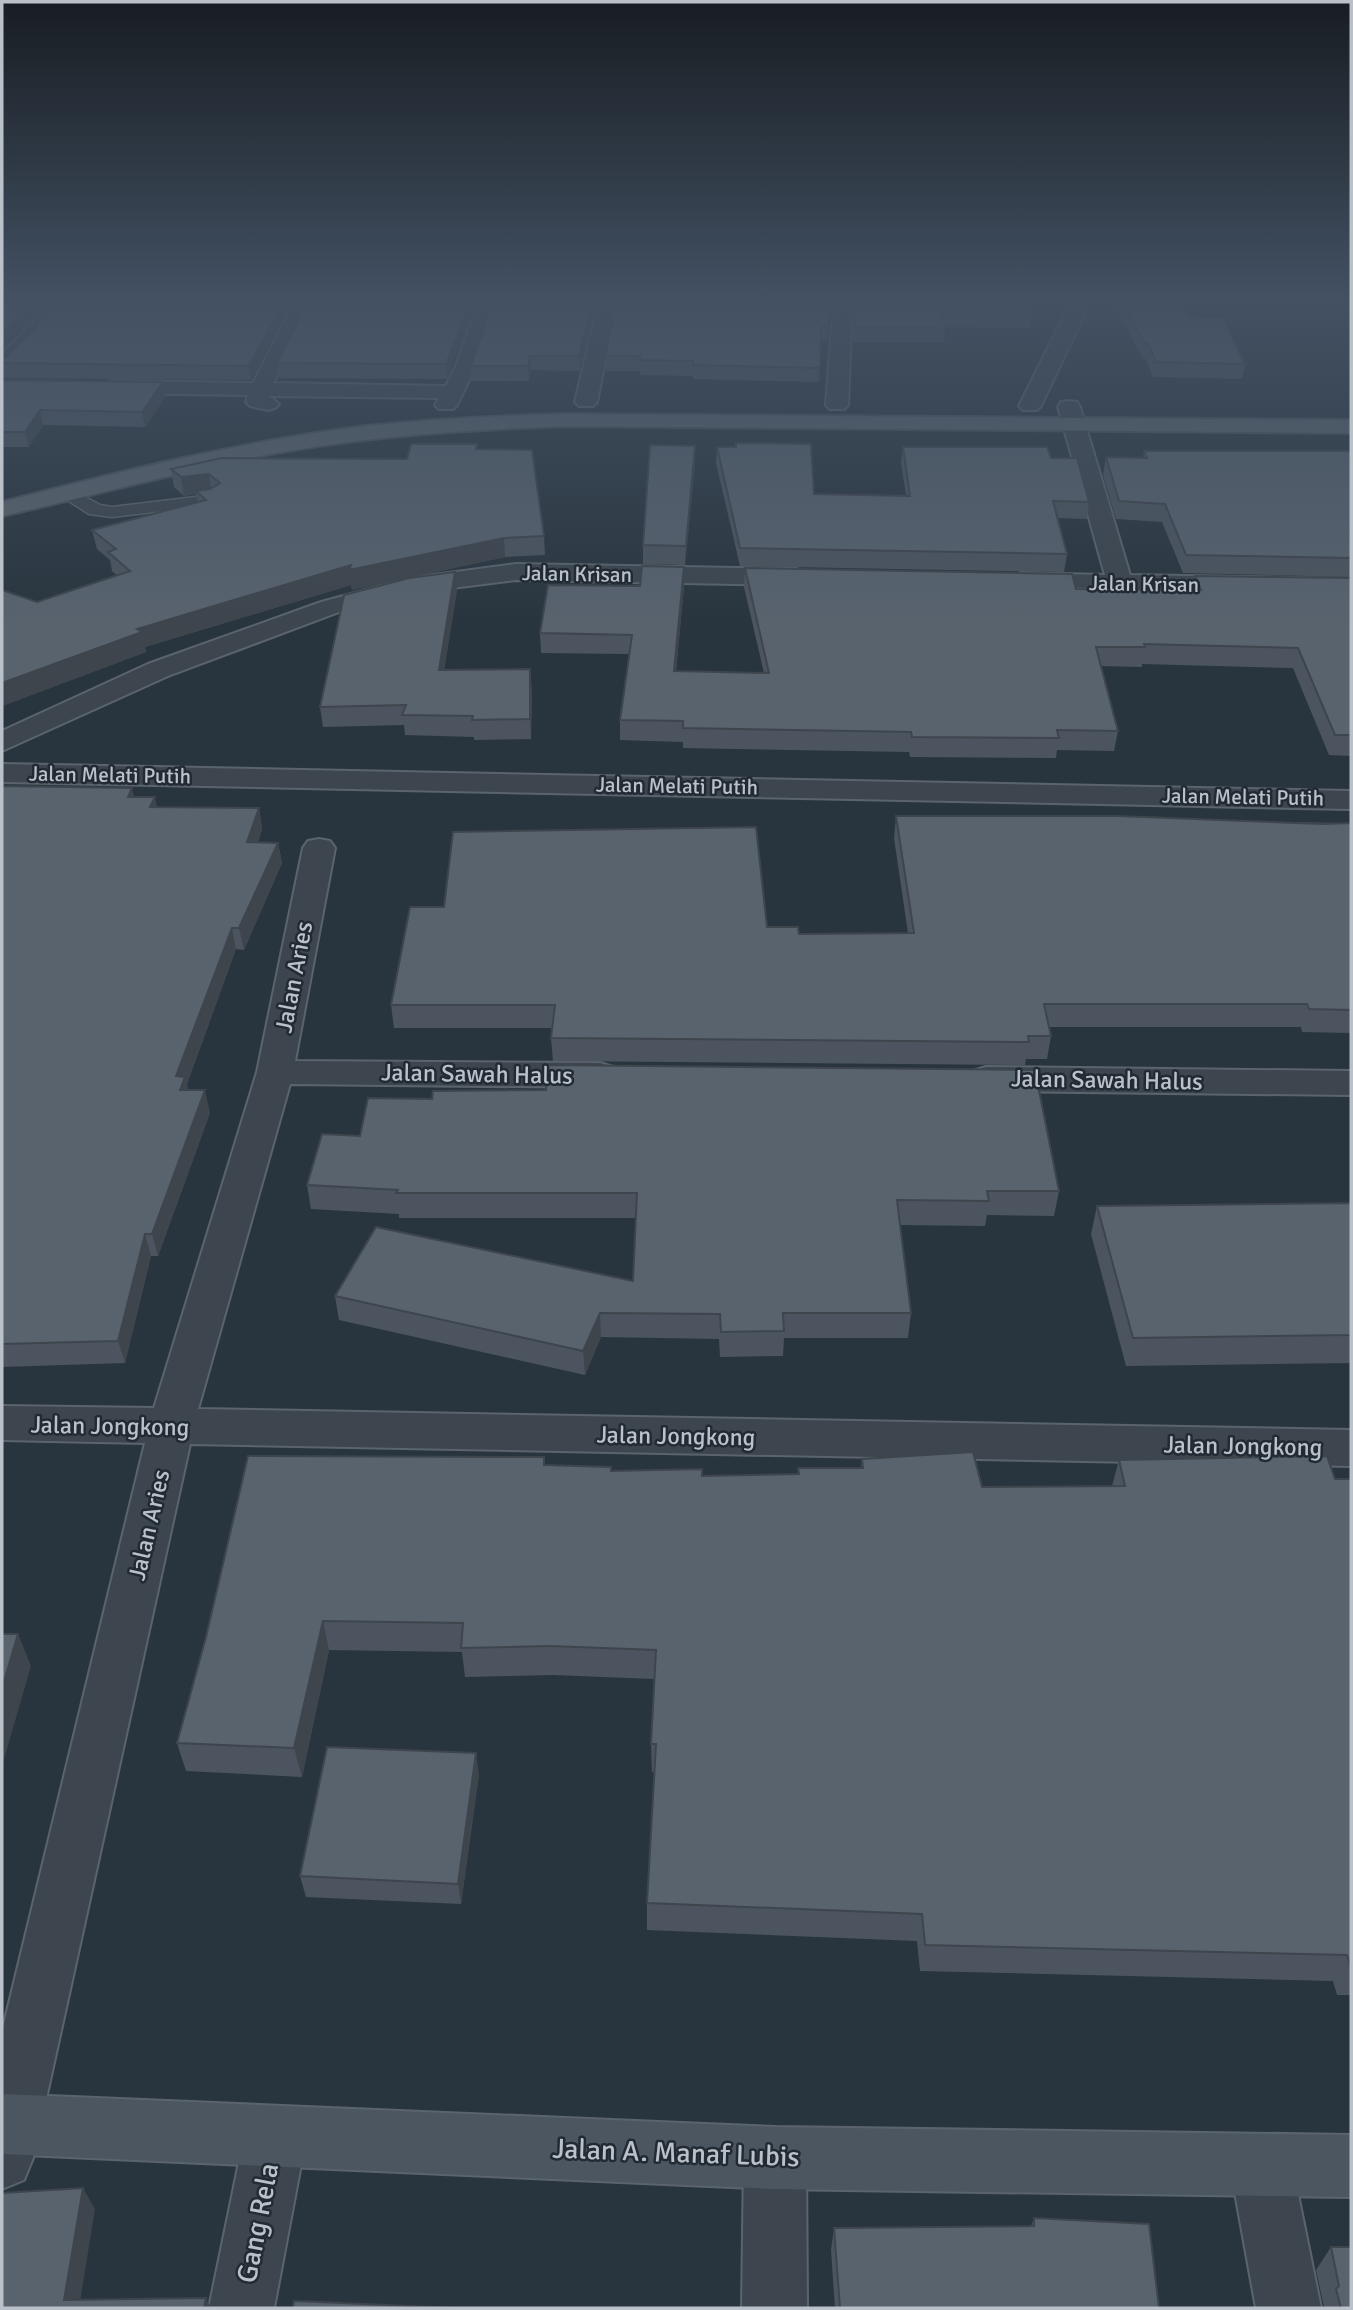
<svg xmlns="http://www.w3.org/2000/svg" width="1353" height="2310" viewBox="0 0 1353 2310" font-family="Signika,sans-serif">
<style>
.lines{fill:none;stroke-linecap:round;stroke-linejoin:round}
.lane-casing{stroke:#5b646c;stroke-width:3}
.street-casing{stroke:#5b646c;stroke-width:4}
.secondary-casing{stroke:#5b646c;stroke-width:4}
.primary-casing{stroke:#4a525b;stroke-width:4}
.lane{fill:#3d464f;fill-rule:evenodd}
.street{fill:#3d464f;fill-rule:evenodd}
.secondary{fill:#4c5661;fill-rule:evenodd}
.primary{fill:#5b656e;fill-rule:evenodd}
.wall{fill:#4c555f}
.shaded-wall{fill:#3e454d}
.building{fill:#58636e;stroke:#3e454d;stroke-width:2}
.labels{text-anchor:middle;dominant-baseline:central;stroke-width:5;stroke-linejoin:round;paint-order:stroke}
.far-street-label{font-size:21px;fill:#bac1c9;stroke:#222b34}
.street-label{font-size:24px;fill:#bac1c9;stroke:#222b34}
.near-street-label{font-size:28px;fill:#bac1c9;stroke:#222b34}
</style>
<rect width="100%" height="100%" fill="#29353e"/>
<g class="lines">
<defs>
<path id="lane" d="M67,487L100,505L112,507L212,495L221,500L212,505L112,517L89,514L61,496L58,492Z"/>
<g id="street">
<path d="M58,300L49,327L9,369L2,371V354L33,322L38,301Z"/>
<path d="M296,300H315L273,383L446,386L456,366L479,300H497L476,366L457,405L453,409H439L435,405L439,398L269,396L279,404L275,408L268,410L250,406L246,402L248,395L112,393L105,391L102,387L105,383L112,381L253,383Z"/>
<path d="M599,300H617L597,402L593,406H579L575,402Z"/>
<path d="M834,300H852L848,405L844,409H830L826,405Z"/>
<path d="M1072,300H1091L1041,406L1037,410H1023L1019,406Z"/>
<path d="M1069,401L1077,402L1080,407L1130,575L1351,579V595L1012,586L1008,581L1012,576L1021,573L1105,575L1058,407L1061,402Z"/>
<path d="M516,564L796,569L805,572L809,577L805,582L796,585L516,580L412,593L339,612L168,676L2,751V731L148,664L321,602L411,578Z"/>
<path d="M2,764L1351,791V809L2,782Z"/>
<path d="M319,839L330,841L335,848L295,1061L600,1063L613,1067L618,1075L613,1083L600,1087L290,1084L198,1409L1351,1430V1466L190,1444L33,2158L24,2180L2,2189V2032L145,1443L2,1440V1406L154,1408L257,1072L303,848L308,841Z"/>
<path d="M986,1067L1351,1071V1095L986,1091L973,1087L968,1079L973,1071Z"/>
<path d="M275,2107L297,2116L306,2138L274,2308H209L244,2138L253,2116Z"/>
<path d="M775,2127L797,2136L806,2158L807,2308H742L744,2158L753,2136Z"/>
<path d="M1261,2134L1283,2143L1292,2165L1321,2308H1256L1230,2165L1239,2143Z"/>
</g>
<path id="secondary" d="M2,2094L775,2127L1351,2135V2197L775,2189L2,2154Z"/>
<path id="primary" d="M562,414L1351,420V433L562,426C465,430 367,436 271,454C180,471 92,496 2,516V502C122,471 243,441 366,426C431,419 497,416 562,414Z"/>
</defs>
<use href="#lane" class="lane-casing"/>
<use href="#street" class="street-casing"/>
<use href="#secondary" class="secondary-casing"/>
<use href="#primary" class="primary-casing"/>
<use href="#lane" class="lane"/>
<use href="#street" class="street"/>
<use href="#secondary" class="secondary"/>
<use href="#primary" class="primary"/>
</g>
<g class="wall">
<path d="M294,300L251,380L2,378V357Z"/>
<path d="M309,300H478L447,379L279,378L277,363Z"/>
<path d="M494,300H596L580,371L531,370L529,381H472L471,366Z"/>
<path d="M831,300L828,341H820L819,382L693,379V376L640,375V371H606L605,356Z"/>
<path d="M854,300H1028L1032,314L1030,328L945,327L944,342H853Z"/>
<path d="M1093,300H1181L1188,317L1245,364L1242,379L1153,377L1146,359H1143L1112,301Z"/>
<path d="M2,380L165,397L145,427L43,425L29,447H2Z"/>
<path d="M717,447L814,494L906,495L901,463L903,447L1051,458L1089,502L1087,519L1057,518L1067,554L1064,572L740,566L716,463Z"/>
<path d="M477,449L544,536L545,555L505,557L352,590L351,585L145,647L146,652L2,706V590L37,602L117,575L112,571L110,560L97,549L92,530L198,502L196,494L184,496L174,487L171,469L407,459Z"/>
<path d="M1144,451H1351V577L1183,573L1162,522L1116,519L1103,475L1106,457L1143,458Z"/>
<path d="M695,463L685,565L643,564V545Z"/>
<path d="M684,567V586L676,672L764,673L744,587L745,568L1076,589L1192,590L1195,576L1351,578V756L1329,755L1293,668L1142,664V667L1101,666L1118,731L1114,751L1057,750L1056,758L910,757L909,752L683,748V742L620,740V720L629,654L541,653L540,633Z"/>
<path d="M457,590L444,670L532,689L531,739L474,740V737L405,735L404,725L323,727L320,707Z"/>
<path d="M2,779L5,786L134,797L157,807L259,808L262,829L258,842L278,843L282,863L244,950L236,949L187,1084L188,1090L210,1113L158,1256H151L125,1363L2,1367Z"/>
<path d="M896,816L1351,823V1033L1302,1032L1301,1027H1049L1051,1036L1047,1059H1026L1025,1065L553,1061L551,1038L552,1028H394L391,1005L767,927L799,934L908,933L894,838Z"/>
<path d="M307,1185L1059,1191L1054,1216L987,1215L985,1226L900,1225L911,1313L908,1338H784L783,1356L720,1357L719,1339L601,1337L585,1375L339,1320L335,1296L633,1281L636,1218H399V1214L311,1209Z"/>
<path d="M1351,1203V1363L1126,1366L1091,1234L1097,1206Z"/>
<path d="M544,1457L545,1465L611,1471L702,1476L798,1474V1468H861L862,1459L982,1487L1112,1486L1119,1460L1335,1479H1351V1995H1337L1333,1981L920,1971L917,1941L647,1930V1903L654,1772H652L651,1744L654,1679L553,1675L465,1677L462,1652L329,1650L302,1777L186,1771L177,1743L206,1637Z"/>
<path d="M479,1774L461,1904L306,1897L300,1876Z"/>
<path d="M1034,2218L1159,2308H835L831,2250L834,2228L1031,2226Z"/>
<path d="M1331,2247L1351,2308H1323L1324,2307L1316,2270Z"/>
</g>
<g class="shaded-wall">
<path d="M29,300H36L31,321L2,350V333Z"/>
<path d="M285,300H294L251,380L249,366Z"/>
<path d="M471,300H478L447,379L446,364Z"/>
<path d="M593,300H596L580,371L579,356Z"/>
<path d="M530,356L531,370L529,381L528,366Z"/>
<path d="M163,382L165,397L145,427L142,412Z"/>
<path d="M40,410L43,425L29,447L25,432Z"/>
<path d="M695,446V463L685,565L686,546Z"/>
<path d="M209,474L212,492L196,491V494L184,496L181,477Z"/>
<path d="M504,538L505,557L352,590L351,585L145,647L146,652L2,706V683L137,629L351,565Z"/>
<path d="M684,567V586L674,691V671Z"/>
<path d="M455,572L457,590L441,690L439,670Z"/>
<path d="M530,669L532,689L531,739L530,719Z"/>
<path d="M132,788L137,808L128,797Z"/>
<path d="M155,797L159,817L150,807Z"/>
<path d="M259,808L262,829L250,863L247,842Z"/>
<path d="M278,843L282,863L244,950L239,928Z"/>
<path d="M232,928L236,949L187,1084L190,1099L185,1112L176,1076Z"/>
<path d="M205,1090L210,1113L158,1256L152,1234Z"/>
<path d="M145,1234L151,1256L125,1363L118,1341Z"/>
<path d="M600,1313L601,1337L585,1375L583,1351Z"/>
<path d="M323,1621L329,1650L302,1777L294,1748Z"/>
<path d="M18,1634L31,1666L2,1766V1688Z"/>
<path d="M476,1753L479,1774L461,1904L458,1884Z"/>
<path d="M83,2188L95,2209L79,2308L64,2300Z"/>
<path d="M206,2298L211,2308H204Z"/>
</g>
<g class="building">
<path d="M2,300H29L27,307L2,333Z"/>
<path d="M52,300H285L249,366L2,363V357L7,356L48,314Z"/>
<path d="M309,300H471L446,364L277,363Z"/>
<path d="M494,300H593L579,356H530L528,366H471Z"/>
<path d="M617,300H831L829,327H821L820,368L693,365V361L640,360V356H605Z"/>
<path d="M854,300H1028L1032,314L941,313L945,328L854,327Z"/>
<path d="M1121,300H1181L1188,317L1223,318L1245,364L1156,362L1149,344H1145Z"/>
<path d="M2,380L163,382L142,412L40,410L25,432H2Z"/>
<path d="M736,443L811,444L814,494L910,496L903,447H1047L1051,458H1077L1089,502L1053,501L1067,554L740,548L717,447H736Z"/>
<path d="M411,444H477L476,449L532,450L544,536L504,538L349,570L351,565L137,629L142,632L2,683V590L37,602L130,571L108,552L116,549L92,530L206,500L196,491L210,489L220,483L209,474L181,477L171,469L222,458L407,459Z"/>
<path d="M650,445L695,446L686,546L643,545Z"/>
<path d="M1144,451H1351V558L1186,555L1165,504L1119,501L1106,457L1147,458Z"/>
<path d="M642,566L684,567L674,671L769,673L745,568L1072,574L1076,589L1201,590L1195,576L1351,578V735H1335L1298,648L1144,644L1145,647H1096L1118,731L1057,730L1059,738L912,737L911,732L683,728V721L620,720L632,635L540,633L548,585L640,586Z"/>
<path d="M455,572L439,670L530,669V719L472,720L473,716L402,715L406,705L320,707L344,595L409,578Z"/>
<path d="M2,786L132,788L128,797H155L150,807L259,808L247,842L278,843L239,928H232L176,1076L185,1077L180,1090H205L152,1234H145L118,1341L2,1344Z"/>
<path d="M896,816H1118L1323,824L1351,823V1010L1309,1009L1307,1004H1044L1051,1036H1028L1029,1042L551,1038L555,1005H391L410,907H444L453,832L756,827L767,927H798L799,934L914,933Z"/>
<path d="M548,1065L1035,1070L1059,1191H987L989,1201L897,1200L911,1313H783L784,1331L721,1332L720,1314L600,1313L583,1351L335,1296L376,1227L633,1281L637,1193H396L398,1190L307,1185L322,1134L360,1136L368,1098L432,1099L433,1091L546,1090Z"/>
<path d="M1351,1203V1335L1133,1338L1097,1206Z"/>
<path d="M973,1452L982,1487L1125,1486L1119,1460L1327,1456L1335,1479H1351V1968L1347,1955L925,1945L922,1914L647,1903L656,1744H651L656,1650L550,1646L461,1648L463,1623L323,1621L294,1748L177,1743L206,1637L248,1456L544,1457V1465L611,1467V1471L702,1469V1476L799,1474L798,1468H863L862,1459Z"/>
<path d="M2,1634H18L2,1688Z"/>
<path d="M327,1747L476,1753L458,1884L300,1876Z"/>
<path d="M83,2188L64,2300L206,2298L204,2308H2V2193Z"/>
<path d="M1034,2218L1149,2224L1159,2308H840L834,2228L1034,2226Z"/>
<path d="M1331,2247H1351V2308H1341L1336,2289L1339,2286Z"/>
<path d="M294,2301L457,2308H293Z"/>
</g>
<linearGradient id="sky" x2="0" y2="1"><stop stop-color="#171d22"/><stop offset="0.48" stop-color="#435163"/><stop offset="1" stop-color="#435163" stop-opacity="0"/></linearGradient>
<rect width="1353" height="624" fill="url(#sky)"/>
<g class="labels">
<g class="far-street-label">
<text transform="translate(577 574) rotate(1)">Jalan Krisan</text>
<text transform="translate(1144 584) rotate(1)">Jalan Krisan</text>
<text transform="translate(110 775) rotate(1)">Jalan Melati Putih</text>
<text transform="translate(677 786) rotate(1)">Jalan Melati Putih</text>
<text transform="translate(1243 797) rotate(1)">Jalan Melati Putih</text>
</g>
<g class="street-label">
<text transform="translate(294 977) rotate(-79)">Jalan Aries</text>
<text transform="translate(477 1074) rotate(1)">Jalan Sawah Halus</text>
<text transform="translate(1107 1080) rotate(1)">Jalan Sawah Halus</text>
<text transform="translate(110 1426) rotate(1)">Jalan Jongkong</text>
<text transform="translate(676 1436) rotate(1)">Jalan Jongkong</text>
<text transform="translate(1243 1446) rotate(1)">Jalan Jongkong</text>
<text transform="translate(149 1525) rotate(-77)">Jalan Aries</text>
</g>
<g class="near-street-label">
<text transform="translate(676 2153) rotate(2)">Jalan A. Manaf Lubis</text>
<text transform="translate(258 2223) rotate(-79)">Gang Rela</text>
</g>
</g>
<rect width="1353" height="2310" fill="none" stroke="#bac1c9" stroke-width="7"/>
</svg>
